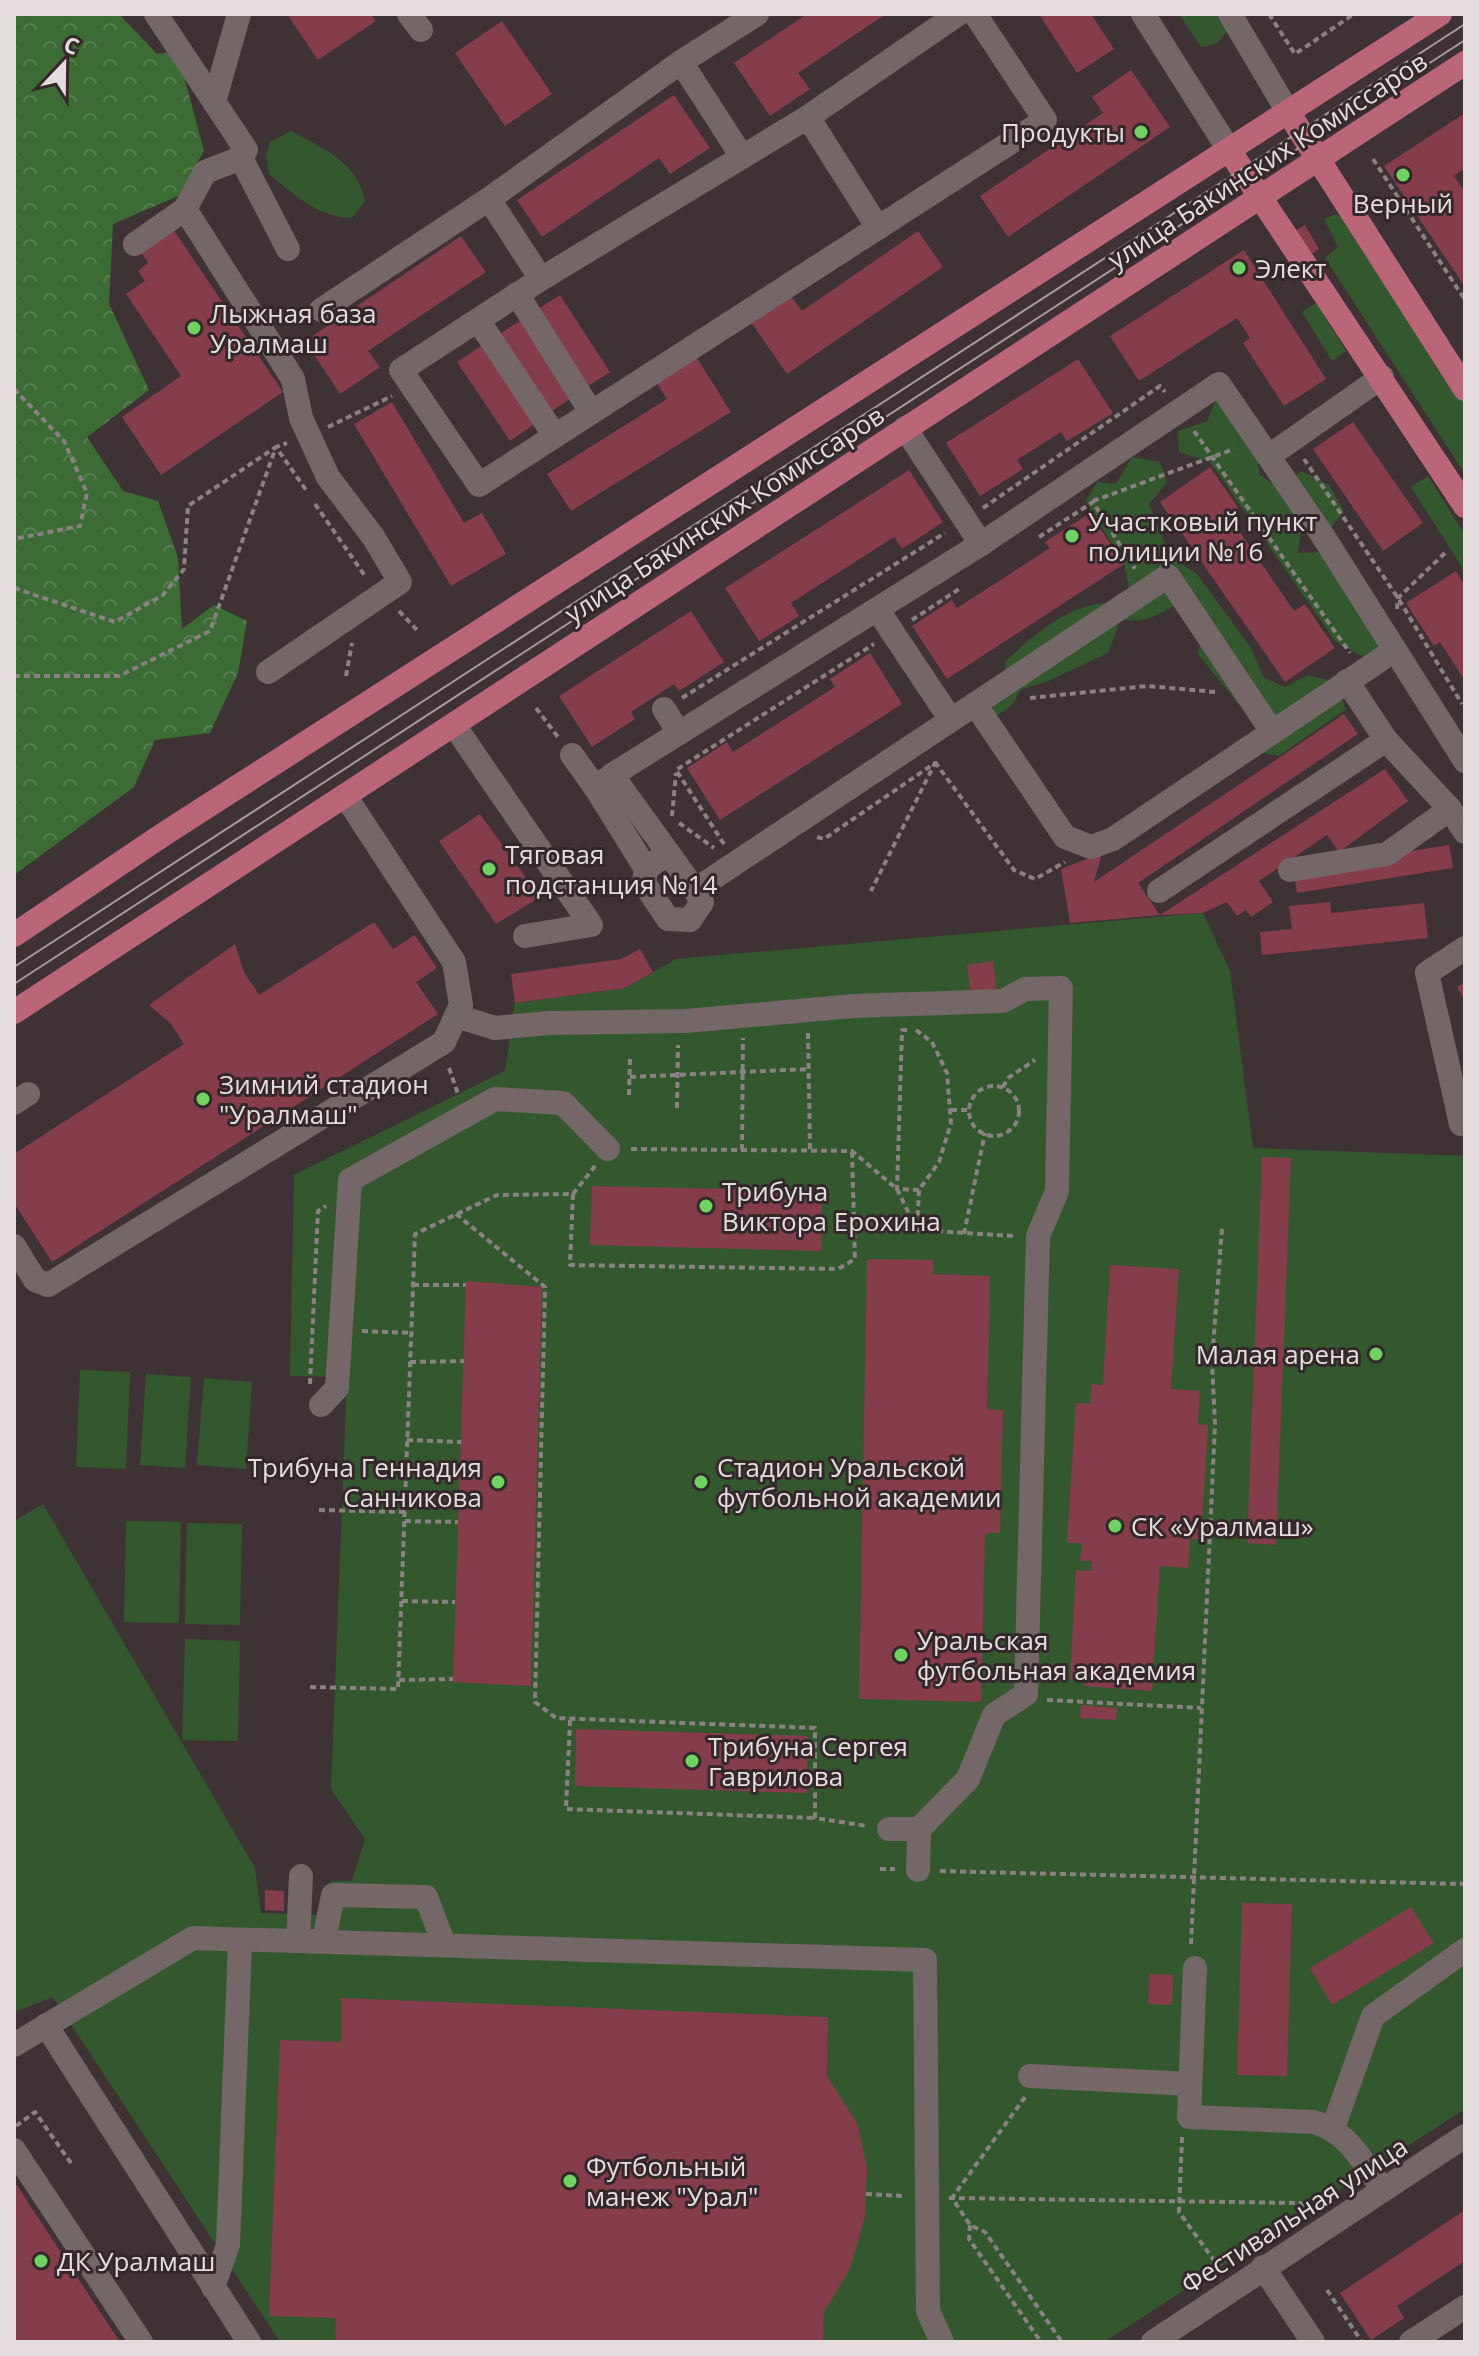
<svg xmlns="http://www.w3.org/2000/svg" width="1479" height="2356" viewBox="0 0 1479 2356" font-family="'Open Sans',sans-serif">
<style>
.green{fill:#33582e}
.forest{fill:url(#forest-crowns)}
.building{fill:#853c4b}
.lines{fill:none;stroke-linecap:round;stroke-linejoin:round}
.path{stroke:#8c8182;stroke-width:4;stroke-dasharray:6 4;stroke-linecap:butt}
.minor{stroke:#756668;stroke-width:24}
.major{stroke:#ba6578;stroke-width:24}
.tram{stroke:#a59b9c;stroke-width:2}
.poi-dot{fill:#6ed360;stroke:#34282a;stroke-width:3}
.labels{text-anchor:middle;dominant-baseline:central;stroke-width:6;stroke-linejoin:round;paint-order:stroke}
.poi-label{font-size:26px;fill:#e4dcdd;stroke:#34282a;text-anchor:start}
.street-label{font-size:26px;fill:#e4dcdd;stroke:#34282a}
</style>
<defs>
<pattern id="forest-crowns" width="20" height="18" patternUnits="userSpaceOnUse" patternTransform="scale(2)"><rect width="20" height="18" fill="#3b6c34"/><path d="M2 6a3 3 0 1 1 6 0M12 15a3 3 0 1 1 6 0" fill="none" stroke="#578051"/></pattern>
</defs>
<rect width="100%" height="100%" fill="#3f3234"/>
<g class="green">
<path d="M1179,14H1216L1227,31L1216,44L1201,47Z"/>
<path d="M291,131C324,149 357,162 365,201L352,218C317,217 295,195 269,174L266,156L270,142Z"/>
<path d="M1336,214L1349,222L1465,402V474L1325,258L1338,247L1324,219Z"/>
<path d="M1316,303L1346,351L1332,361L1302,312Z"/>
<path d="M1217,397L1245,399L1260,475L1281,489L1301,471L1329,485L1344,511L1329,530H1301L1298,553L1338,551L1382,652L1362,656L1336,642L1210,462L1179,452L1178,431L1207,421Z"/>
<path d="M1132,457L1160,462L1167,482L1149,504L1170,556L1197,574L1251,648L1264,678L1285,687L1308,675L1335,682L1346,709L1279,756L1258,752L1261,741L1249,717L1198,654L1207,619L1190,594C1169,609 1148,626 1121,619L1108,653L1048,681L1020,690L1013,704L993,719V698L1011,689L1005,662C1033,635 1071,602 1112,603L1129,588L1124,564L1086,501L1097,482L1116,484Z"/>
<path d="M1428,476L1465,535V572L1411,487Z"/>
<path d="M1203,913L1230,971L1253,1148L1465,1156V2109L1104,2342H280L53,1997L14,2012V1521L43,1504L255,1868L261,1913L321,1915L323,1888L332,1881H352L365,1839L331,1789L347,1377L290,1376L294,1175L505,1071L515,1003L625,988L676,959Z"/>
<path d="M80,1370L130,1372L126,1469L76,1467Z"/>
<path d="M146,1374L191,1377L185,1468L140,1465Z"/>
<path d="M204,1378L252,1382L246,1469L197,1465Z"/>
<path d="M126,1521L181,1522L179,1623L124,1622Z"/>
<path d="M187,1523L242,1524L240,1625L185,1624Z"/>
<path d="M185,1639L240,1641L238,1741L182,1740Z"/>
</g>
<path class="forest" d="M14,14H119L157,54L177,50L204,151L178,196L113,224L109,304L149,390L87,437L123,491L158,501L178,558L182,629L214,605L247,621L238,673L210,733L155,740L134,787L14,875Z"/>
<g class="building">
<path d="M287,14H371L376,21L318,60Z"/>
<path d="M807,14H886L798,73L810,89L770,116L734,63Z"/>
<path d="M1039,14H1091L1114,49L1077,73Z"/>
<path d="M502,21L552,94L505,126L455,53Z"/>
<path d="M1131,70L1170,127L1008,237L980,196L1103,113L1092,97Z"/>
<path d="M674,95L710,148L670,174L659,158L542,237L517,200Z"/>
<path d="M1465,113V168L1454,176L1465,192V287L1384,166Z"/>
<path d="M1305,225L1319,249L1310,255L1295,231Z"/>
<path d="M171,226L283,392L161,475L122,417L181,376L126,294L145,281L138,271L148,263L138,248Z"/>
<path d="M918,231L943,267L787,374L751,322L790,295L802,311Z"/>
<path d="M461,236L486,272L368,351L380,367L340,394L305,341Z"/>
<path d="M1244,250L1326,379L1284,406L1243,343L1250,338L1237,318L1139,381L1110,336Z"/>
<path d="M560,295L610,372L585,388L535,311Z"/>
<path d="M523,319L573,397L549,413L498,335Z"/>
<path d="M484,344L536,423L510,441L457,362Z"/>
<path d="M697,358L731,412L571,511L547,474L667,399L657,383Z"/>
<path d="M1078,359L1113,413L1067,441L1061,432L1017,460L1023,469L980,496L946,443Z"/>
<path d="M392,402L464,523L482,513L506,554L451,586L354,424Z"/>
<path d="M1353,422L1423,523L1383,551L1313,449Z"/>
<path d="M1210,467L1239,509L1229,516L1294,611L1305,604L1335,648L1285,682L1160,502Z"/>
<path d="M909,470L943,522L902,549L894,537L791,603L799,616L759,641L725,588Z"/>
<path d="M1090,513L1124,564L947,679L912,626L952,600L957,608L1050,548L1045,542Z"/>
<path d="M1456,571L1465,586V681L1440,642L1434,646L1406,603Z"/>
<path d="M691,611L724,662L679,691L674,684L631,712L635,719L592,747L559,696Z"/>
<path d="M870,653L902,704L720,820L687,768L727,742L733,752L835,687L830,679Z"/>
<path d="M1344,714L1358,734L1138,883L1160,915L1070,923L1061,869L1102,853L1094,882Z"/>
<path d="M1385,769L1408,801L1339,852L1327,835L1259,881L1273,902L1251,917L1246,910L1237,916L1227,902L1203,913L1160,915Z"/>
<path d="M480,814L540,897L496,924L439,841Z"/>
<path d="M1449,845L1453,868L1297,893L1293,870Z"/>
<path d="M1330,902L1331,913L1424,903L1428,938L1262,955L1260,932L1292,929L1289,906Z"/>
<path d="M374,922L393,949L415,935L437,968L416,982L438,1014L52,1262L14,1203V1154L184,1044L171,1024L149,1005L235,944L244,972L259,995Z"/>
<path d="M640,949L653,972L625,988L515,1003L511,974L621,959Z"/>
<path d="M993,961L997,992L971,995L967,965Z"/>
<path d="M1465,983V1001L1457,987Z"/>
<path d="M1262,1157L1291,1158L1276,1545L1247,1543Z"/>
<path d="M592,1186L822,1191L821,1251L590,1245Z"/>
<path d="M867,1259L933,1260V1274L990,1276L987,1409L1003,1410L1000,1533H985L981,1702L859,1699Z"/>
<path d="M1110,1265L1179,1269L1171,1389L1200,1391L1198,1424L1208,1425L1201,1539H1190L1188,1568L1160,1566L1152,1691L1084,1686V1680L1070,1679L1076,1570L1091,1571L1092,1561H1080L1082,1543H1067L1076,1403L1090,1404L1092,1384L1103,1385Z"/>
<path d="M466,1281L542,1287L531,1686L453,1682Z"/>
<path d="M1081,1705L1117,1708L1116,1720L1080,1718Z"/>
<path d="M576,1729L808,1736L807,1793L575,1786Z"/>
<path d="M265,1890L284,1891V1911L265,1910Z"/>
<path d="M1242,1903L1292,1904L1287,2076L1237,2075Z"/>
<path d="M1411,1907L1434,1943L1332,2005L1310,1968Z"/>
<path d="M1149,1974L1173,1975L1172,2005L1148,2004Z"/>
<path d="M341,1998L828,2017L827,2076L857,2123L867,2167L865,2217L850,2269L824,2312L823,2342H335L336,2318L269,2316L280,2040L341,2042Z"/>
<path d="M14,2181L120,2342H14Z"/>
<path d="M1465,2210V2261L1397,2306L1404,2318L1371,2340L1340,2293Z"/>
</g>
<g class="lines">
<g class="path">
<path d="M1269,14L1295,54L1354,14"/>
<path d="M1373,159L1465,300"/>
<path d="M14,389L64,441L87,493L80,526L14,539"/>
<path d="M328,427L392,396"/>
<path d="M1194,431L1350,653"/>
<path d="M1304,459L1398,598L1462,704"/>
<path d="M1093,501L1234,449"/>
<path d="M315,504L365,576"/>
<path d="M983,508L1160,386L1165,392"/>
<path d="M1039,537L1093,502L1135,569"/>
<path d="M14,588L115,622L163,595L184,569L188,506L276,447L306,490"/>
<path d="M1397,609L1398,598L1446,552"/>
<path d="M399,611L417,630"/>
<path d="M912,620L962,587"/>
<path d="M14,676H119L210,631L276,447L287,443"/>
<path d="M346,676L352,643"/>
<path d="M682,698L945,533"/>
<path d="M1030,698L1147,686L1216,692"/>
<path d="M536,708L558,737"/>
<path d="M935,762L1014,870L1035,879L1065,862"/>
<path d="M672,816L676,773"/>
<path d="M679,823L714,848"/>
<path d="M817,837L824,839L935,763L871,891"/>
<path d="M724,844L676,770L874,644"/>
<path d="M907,1030H902L897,1189L919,1190"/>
<path d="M916,1030L932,1042L947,1073L951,1123L939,1162L919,1190L917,1230L1015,1236"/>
<path d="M808,1033L810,1151"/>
<path d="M449,1068L458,1094"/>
<path d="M630,1077L809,1069"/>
<circle cx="994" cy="1111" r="25"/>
<path d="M1003,1087L1008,1078L1035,1060"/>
<path d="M629,1095L630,1059"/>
<path d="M677,1108L678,1045"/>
<path d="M951,1110H969"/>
<path d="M631,1149L852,1151L897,1189L917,1230"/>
<path d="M742,1150L743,1038"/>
<path d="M573,1194L570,1265L838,1269L855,1259L852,1151"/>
<path d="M456,1214L545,1287L535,1702L556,1718L815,1728V1818L867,1826"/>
<path d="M964,1234L985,1133"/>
<path d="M413,1285H466"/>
<path d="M362,1331L412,1333"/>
<path d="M410,1362L464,1361"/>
<path d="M310,1384L318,1211L326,1206"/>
<path d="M407,1440L461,1442"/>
<path d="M319,1510L405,1512"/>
<path d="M405,1521L458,1522"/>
<path d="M402,1601L455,1602"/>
<path d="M399,1680L453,1679"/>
<path d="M310,1687L398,1689L415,1234L497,1195L573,1194L595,1166"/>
<path d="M1047,1700L1201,1708"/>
<path d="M570,1720L566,1809L815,1818"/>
<path d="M880,1869H895"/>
<path d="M940,1871L1465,1884"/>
<path d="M1191,1944L1215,1424L1212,1361L1222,1228"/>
<path d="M1025,2097L952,2198L970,2225L985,2232L1062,2342"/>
<path d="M16,2126L35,2112L73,2166"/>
<path d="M1182,2137L1179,2212L1221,2270"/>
<path d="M866,2194L903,2196"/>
<path d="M949,2198L1300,2203L1315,2209"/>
<path d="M970,2225L969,2239L1041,2342"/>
<path d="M1327,2290L1362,2342"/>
</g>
<g class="minor">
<path d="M156,14L246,150L241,158L288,249"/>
<path d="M409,14L421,30"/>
<path d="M1143,14L1229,150"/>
<path d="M1230,14L1288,112"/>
<path d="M681,62L741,155"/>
<path d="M214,102L239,14"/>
<path d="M808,117L878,228"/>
<path d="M489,199L541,279L808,117L958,14"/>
<path d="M185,209L293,379L301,418L328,477L374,538L400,582L268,672"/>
<path d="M135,244L185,209L205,172L241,158"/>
<path d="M541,279L401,370L479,485L1045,120L975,14"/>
<path d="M517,294L591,412"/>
<path d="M321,310L489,199L681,62L757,14"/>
<path d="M478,320L555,436"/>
<path d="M905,428L981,544"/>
<path d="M1269,456L1382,377"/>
<path d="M877,609L951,720"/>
<path d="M1347,681L1386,740L1450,809L1465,832"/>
<path d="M975,704L1065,837L1091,847L1113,839L1395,650"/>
<path d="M664,709L679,733"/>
<path d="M454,725L591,925L525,936"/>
<path d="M1271,730L1168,576L695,890L612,775L981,544L1219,384L1323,536L1465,761"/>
<path d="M572,755L595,787L607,779"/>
<path d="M595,787L646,869"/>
<path d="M668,853L646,869L644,883L668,919L690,920L702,902L695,890"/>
<path d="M1290,870L1387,854L1450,809"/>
<path d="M1159,891L1386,740"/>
<path d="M456,1016L495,1028L549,1023L686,1021L853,1006L1003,1001L1025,989L1061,988L1057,1191L1038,1236L1026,1694L994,1715L968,1779L919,1829L918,1870"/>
<path d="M14,1103L28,1094"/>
<path d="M1461,1124L1427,973L1465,948"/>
<path d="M14,1246L35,1280L48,1285L444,1042L461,1005L454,962L346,797"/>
<path d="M321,1405L337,1388L350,1180L495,1099L563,1103L608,1149"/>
<path d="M889,1829H919"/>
<path d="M324,1940L333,1895L426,1897L444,1944"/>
<path d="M298,1941L301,1876"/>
<path d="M1195,1968L1189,2117L1314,2122C1349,2132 1362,2162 1383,2189"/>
<path d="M46,2025L249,2342"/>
<path d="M14,2045L193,1938L925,1960L928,2311L942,2342"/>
<path d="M1030,2076L1190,2084"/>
<path d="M1333,2128L1373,2016L1465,1950"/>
<path d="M14,2150L141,2342"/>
<path d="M1263,2267L1313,2342"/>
<path d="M213,2287L228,2245L240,1942"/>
<path d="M1153,2342L1465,2136"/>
<path d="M1411,2342L1465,2307"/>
</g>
<g class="major">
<path d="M1288,112L1465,389"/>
<path d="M1229,150L1465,506"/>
<path d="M14,935L164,834L1440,14"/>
<path d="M14,1012L1465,63"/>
</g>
<g class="tram">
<path d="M14,967L1465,24"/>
<path d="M14,984L1465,40"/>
</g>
</g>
<g class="poi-dot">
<circle cx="1141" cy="132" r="8"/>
<circle cx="1403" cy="175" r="8"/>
<circle cx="1239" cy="268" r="8"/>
<circle cx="194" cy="328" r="8"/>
<circle cx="1072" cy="536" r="8"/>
<circle cx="489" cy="869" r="8"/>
<circle cx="203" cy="1099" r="8"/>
<circle cx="706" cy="1206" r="8"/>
<circle cx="1376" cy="1354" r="8"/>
<circle cx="498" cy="1482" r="8"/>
<circle cx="701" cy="1482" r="8"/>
<circle cx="1115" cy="1526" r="8"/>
<circle cx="901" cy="1655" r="8"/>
<circle cx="692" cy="1761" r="8"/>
<circle cx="570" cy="2181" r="8"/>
<circle cx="41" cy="2261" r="8"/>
</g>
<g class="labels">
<g class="poi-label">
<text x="1125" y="132" text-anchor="end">Продукты</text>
<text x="1403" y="203" text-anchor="middle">Верный</text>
<text x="1255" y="268">Элект</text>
<text x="210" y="313">Лыжная база<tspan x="210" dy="30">Уралмаш</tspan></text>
<text x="1088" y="521">Участковый пункт<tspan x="1088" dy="30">полиции №16</tspan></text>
<text x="505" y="854">Тяговая<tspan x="505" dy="30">подстанция №14</tspan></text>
<text x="219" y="1084">Зимний стадион<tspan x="219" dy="30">"Уралмаш"</tspan></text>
<text x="722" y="1191">Трибуна<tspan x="722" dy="30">Виктора Ерохина</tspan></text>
<text x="1360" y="1354" text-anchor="end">Малая арена</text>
<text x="482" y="1467" text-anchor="end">Трибуна Геннадия<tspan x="482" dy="30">Санникова</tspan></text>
<text x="717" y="1467">Стадион Уральской<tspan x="717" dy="30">футбольной академии</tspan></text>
<text x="1131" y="1526">СК «Уралмаш»</text>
<text x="917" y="1640">Уральская<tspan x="917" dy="30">футбольная академия</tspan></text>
<text x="708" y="1746">Трибуна Сергея<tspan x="708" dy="30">Гаврилова</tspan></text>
<text x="586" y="2166">Футбольный<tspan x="586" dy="30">манеж "Урал"</tspan></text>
<text x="57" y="2261">ДК Уралмаш</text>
</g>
<g class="street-label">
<text transform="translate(1267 160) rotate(-33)">улица Бакинских Комиссаров</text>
<text transform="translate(724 514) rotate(-33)">улица Бакинских Комиссаров</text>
<text transform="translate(1294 2215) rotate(-33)">Фестивальная улица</text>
</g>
</g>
<rect width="1479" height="2356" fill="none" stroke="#e4dcdd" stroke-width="32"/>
<g transform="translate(64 64) rotate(22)" stroke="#34282a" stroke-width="6" paint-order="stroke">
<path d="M0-6L14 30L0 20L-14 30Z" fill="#e4dcdd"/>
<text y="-12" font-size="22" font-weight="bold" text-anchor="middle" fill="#e4dcdd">С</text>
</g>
</svg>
